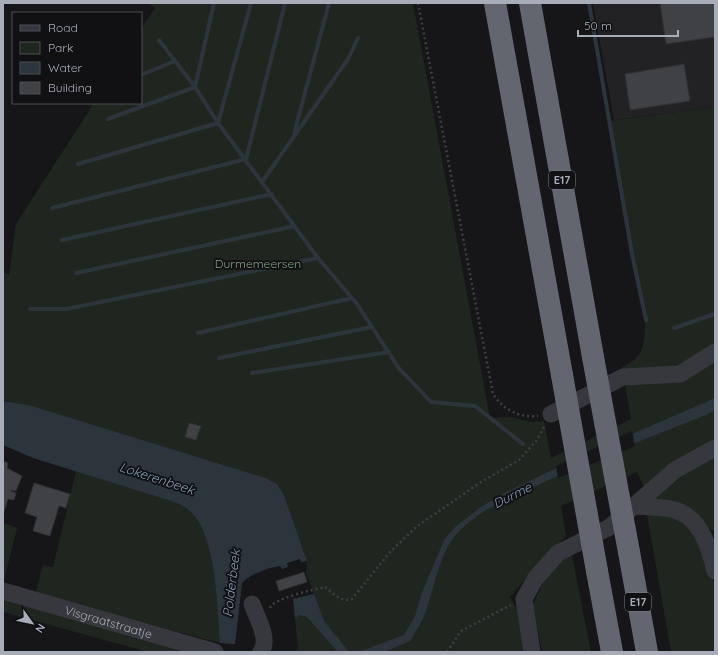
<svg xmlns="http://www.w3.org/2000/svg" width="718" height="655" viewBox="0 0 718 655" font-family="Quicksand,sans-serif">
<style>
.built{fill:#222225}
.green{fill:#1e261f}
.water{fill:#2c353c}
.pier{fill:#161618}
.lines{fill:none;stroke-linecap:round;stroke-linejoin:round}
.stream{stroke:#2c353c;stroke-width:4}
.building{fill:#404145;stroke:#303034}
.path{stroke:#3d3f44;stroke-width:2.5;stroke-dasharray:2 3;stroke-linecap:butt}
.minor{stroke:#37383d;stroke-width:17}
.highway{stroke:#63666e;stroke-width:22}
.highway-bridge{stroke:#63666e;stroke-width:22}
.labels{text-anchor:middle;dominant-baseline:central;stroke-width:4;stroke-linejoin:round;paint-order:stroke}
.shield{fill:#111113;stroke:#7b7e86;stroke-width:1}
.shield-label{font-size:11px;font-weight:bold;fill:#a8adb8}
.park-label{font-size:12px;fill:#7fa381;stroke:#111113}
.street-label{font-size:12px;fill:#a8adb8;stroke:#111113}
.water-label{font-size:13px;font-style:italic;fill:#7f9bb3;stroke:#111113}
</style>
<rect width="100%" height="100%" fill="#161618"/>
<path class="built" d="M593,3H715V107L614,120Z"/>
<g class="green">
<path d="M148,3H413L490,418L512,417L530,422L544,421L551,458L631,419L622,367C646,357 644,343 645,320L609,121L715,107V398L599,448L601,456L715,410V532L693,520L654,507L637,472L561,506L566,536L534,568L510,597L519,612L525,652H292L298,649L293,599L314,594L306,572L307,561L284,495L277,484L266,478L29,405L3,401V272L9,275L16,224L94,103H141V29L155,8Z"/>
<path d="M76,471L171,501C176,503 181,505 185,507C217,527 217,609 220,643L35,594L43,565L53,567Z"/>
<path d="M646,509L679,518L701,540L715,587V652H671Z"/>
<path d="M3,523L17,528L3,584Z"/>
<path d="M569,555H572L591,652H542L533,605L545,578Z"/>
<path d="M3,596L203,652H148L3,612Z"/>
</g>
<g class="water">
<path d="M715,398V410L706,415C653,436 600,456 549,480C516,495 474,510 452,540C439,558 433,591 426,611C422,622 416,631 410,641L384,652H359L404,635L415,616L421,595L444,540L455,527L481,507L504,493L599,448Z"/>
<path d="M3,401L29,405L266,478L277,484L284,495L307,561L301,562L300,559L287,563L288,567L282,569L280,566C267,568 250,574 242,583L235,644L220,643C217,609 217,527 185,507C181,505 176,503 171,501L33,458L3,445Z"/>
<path d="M314,594L324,621L349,652H338L307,617L300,615L295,618L293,599Z"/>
</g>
<path class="pier" d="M632,431L635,446L558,478L556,466Z"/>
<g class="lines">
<g class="stream">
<path d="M589,3L632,254L646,320"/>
<path d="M159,40L195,87L218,123L318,258"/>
<path d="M141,75L175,61"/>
<path d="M108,119L195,87L214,3"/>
<path d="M294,134L329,3"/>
<path d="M78,164L218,123L251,3"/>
<path d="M262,182L348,59L358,38"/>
<path d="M52,208L246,159L285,3"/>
<path d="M62,240L272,194"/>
<path d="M76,273L295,226"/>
<path d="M30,309H66L318,258L357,304L398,367L431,402L475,406L523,444"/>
<path d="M674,328L715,314"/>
<path d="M198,333L352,298"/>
<path d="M219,358L372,327"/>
<path d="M252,373L389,352"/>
</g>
</g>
<g class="building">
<path d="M660,3H715V37L666,44Z"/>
<path d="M684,64L690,101L630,110L625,74Z"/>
<path d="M189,423L201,426L196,440L185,437Z"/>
<path d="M3,461L8,463L7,468L22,476L16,491L11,490V491L16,493L14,500L8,499L3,515Z"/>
<path d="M34,483L70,494L66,508L59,506L50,536L33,531L37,517L25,513Z"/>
<path d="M304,572L307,582L279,591L276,581Z"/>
</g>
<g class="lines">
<g class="path">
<path d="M418,3L493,394C503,410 520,418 538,416"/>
<path d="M270,608C274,598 313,590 325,587C333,593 341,603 352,599L390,552L416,527L481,482L519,460L537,440L545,425"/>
<path d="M447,652L461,631L511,605"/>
</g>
<g class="minor">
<path d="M551,414L623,377L680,374L715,352"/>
<path d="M636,506C648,507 660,507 671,509C700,515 709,546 715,571"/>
<path id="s1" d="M3,591L215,652"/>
<path d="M252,604C257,618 270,639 261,652"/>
<path d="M532,652L524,599L535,579L558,553L610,527L675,470L715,448"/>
</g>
<g class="highway">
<path d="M495,3L562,375"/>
<path d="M530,3L593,357"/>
<path d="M629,552L647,652"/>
<path d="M597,571L612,652"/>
</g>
<g class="highway-bridge">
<path d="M593,357L629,552"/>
<path d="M562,375L597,571"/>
</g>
</g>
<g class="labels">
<g class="shield">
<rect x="549" y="171" width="26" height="18" rx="3"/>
<rect x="625" y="593" width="26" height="18" rx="3"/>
</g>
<g class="shield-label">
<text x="562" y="180">E17</text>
<text x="638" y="602">E17</text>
</g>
<g class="park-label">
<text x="258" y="263">Durmemeersen</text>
</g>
<g class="street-label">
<text stroke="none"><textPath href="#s1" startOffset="110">Visgraatstraatje</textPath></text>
</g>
<g class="water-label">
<text transform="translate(157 478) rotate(18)">Lokerenbeek</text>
<text transform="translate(512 495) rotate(-27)">Durme</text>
<text transform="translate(231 583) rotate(-83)">Polderbeek</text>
</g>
</g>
<rect width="718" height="655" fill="none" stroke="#a8adb8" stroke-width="8"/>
<rect x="12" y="12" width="130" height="92" fill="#111113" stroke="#4d4f55"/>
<rect x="20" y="25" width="20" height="6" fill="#37383d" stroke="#4d4f55"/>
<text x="48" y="32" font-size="12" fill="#a8adb8">Road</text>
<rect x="20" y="42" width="20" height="12" fill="#1e261f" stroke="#4d4f55"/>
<text x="48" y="52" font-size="12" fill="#a8adb8">Park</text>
<rect x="20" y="62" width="20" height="12" fill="#2c353c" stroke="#4d4f55"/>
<text x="48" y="72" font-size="12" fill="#a8adb8">Water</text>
<rect x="20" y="82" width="20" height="12" fill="#404145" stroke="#4d4f55"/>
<text x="48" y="92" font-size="12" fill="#a8adb8">Building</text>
<g transform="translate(32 623) rotate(123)" stroke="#111113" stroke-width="3" paint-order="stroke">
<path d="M0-3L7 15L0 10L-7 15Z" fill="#a8adb8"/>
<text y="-6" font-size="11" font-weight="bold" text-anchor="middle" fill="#a8adb8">N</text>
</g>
<path d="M578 30v6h100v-6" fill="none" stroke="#a8adb8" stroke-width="2"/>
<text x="584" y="30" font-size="12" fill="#a8adb8" stroke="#111113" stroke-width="3" paint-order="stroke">50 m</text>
</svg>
